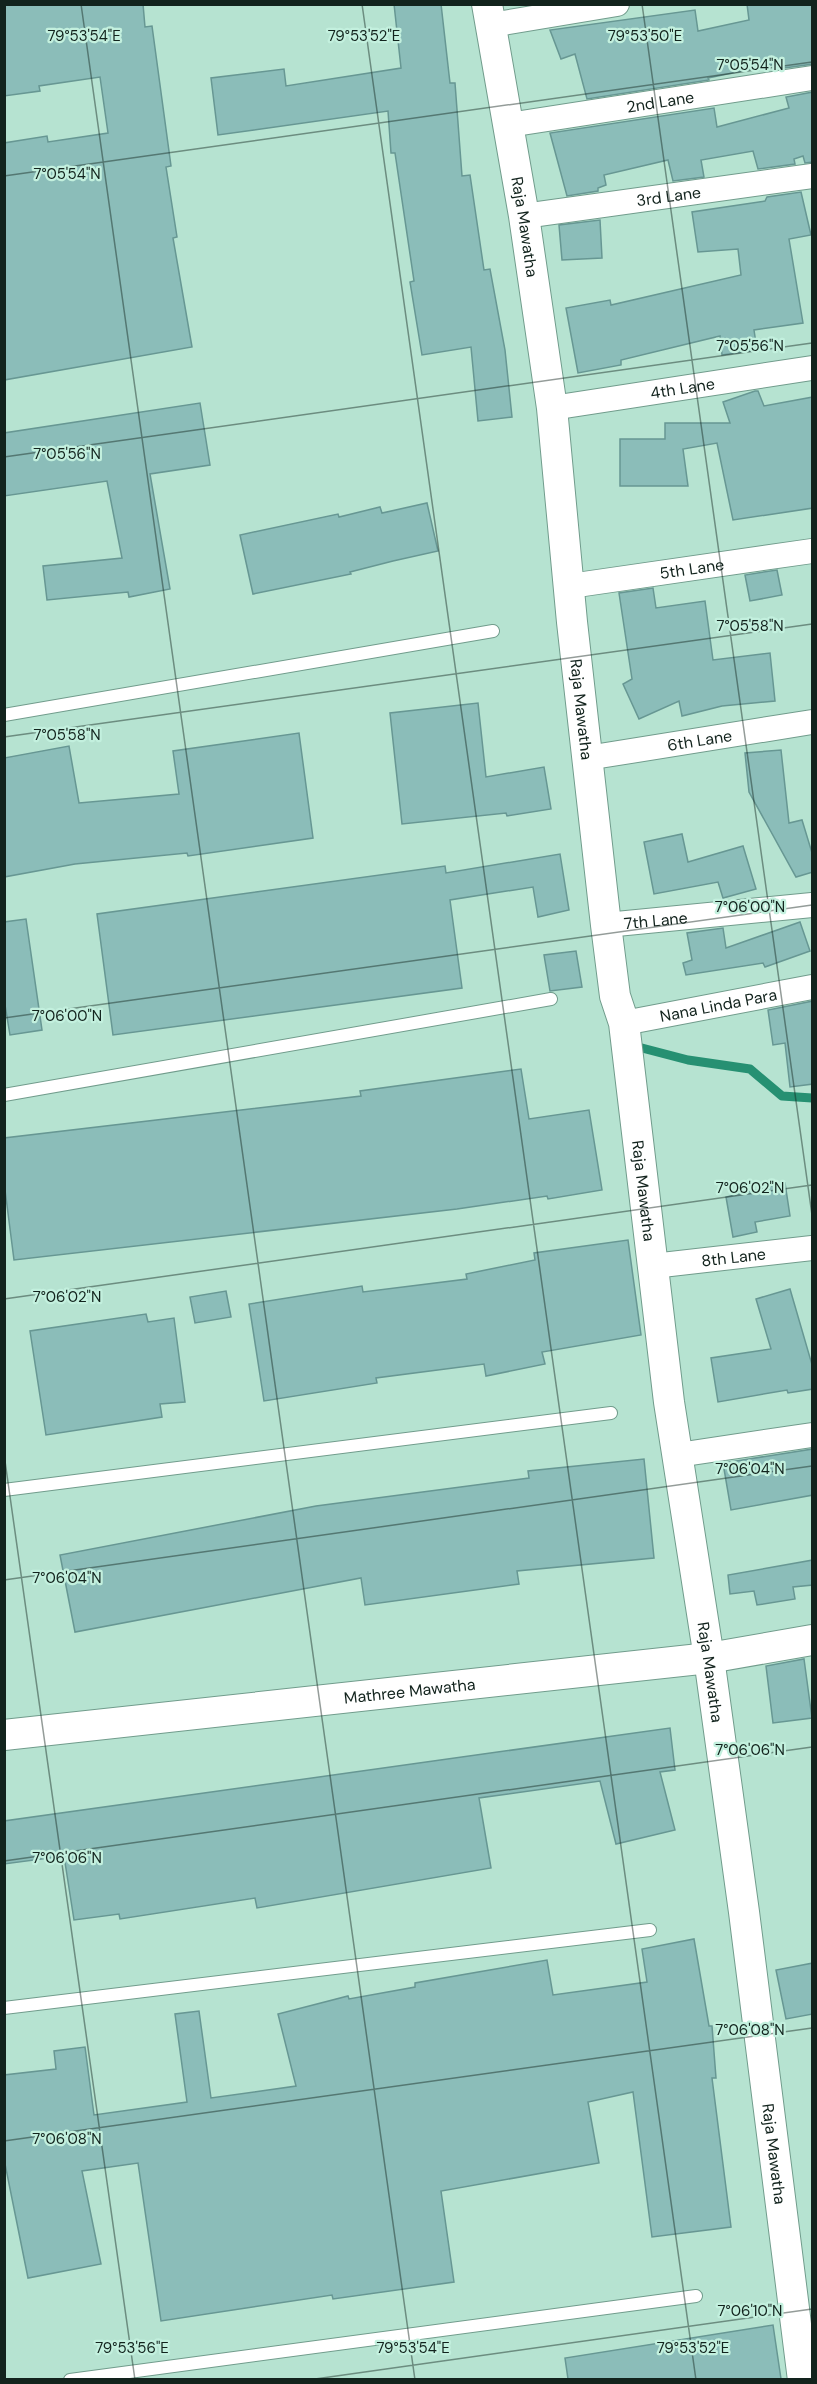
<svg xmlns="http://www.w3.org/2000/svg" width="817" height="2384" viewBox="0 0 817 2384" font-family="'DM Sans',sans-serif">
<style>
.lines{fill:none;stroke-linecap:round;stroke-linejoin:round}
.stream{stroke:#269072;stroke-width:9}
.building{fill:#8bbdb9;stroke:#679793;stroke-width:1.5}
.service-casing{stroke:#719c8c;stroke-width:14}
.minor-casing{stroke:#719c8c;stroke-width:26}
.tertiary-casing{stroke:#719c8c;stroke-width:32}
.service{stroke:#fff;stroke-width:12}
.minor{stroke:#fff;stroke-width:24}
.tertiary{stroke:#fff;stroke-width:30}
.ticks{fill:none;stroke:#12231d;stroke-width:1.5;stroke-opacity:0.45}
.labels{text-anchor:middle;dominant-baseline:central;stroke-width:4.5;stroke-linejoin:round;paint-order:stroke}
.street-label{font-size:16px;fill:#12231d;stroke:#c3f0de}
.ticks-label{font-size:15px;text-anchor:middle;fill:#12231d;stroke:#c3f0de;stroke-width:4.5;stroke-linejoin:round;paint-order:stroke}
</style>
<rect width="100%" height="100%" fill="#b6e3d1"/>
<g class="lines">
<path class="stream" d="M642,1048L688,1060L750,1069L782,1096L812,1098"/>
</g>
<g class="building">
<path d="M4,4H143L145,27L152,26L171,166L166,167L177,237L173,238L192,347L4,380V143L47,136L48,142L108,133L100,77L39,86L40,91L4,96Z"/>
<path d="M394,4H441L450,83H455L462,176L470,175L484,270L490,269L505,350L512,417L478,421L471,347L422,355L410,282L414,281L395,153H391L388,111L218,135L211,78L284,69L286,86L401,68Z"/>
<path d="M747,4H813V64L777,69L776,64L708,78L709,80L587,99L575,54L561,59L550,30L695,10L698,31L749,20Z"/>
<path d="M813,92V162L805,163L803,156L794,159L795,164L758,169L753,151L701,160L704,177L673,181L668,160L604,175L606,185L598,188V191L567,196L550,133L714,108L717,127L789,108L786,97Z"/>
<path d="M801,192L811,235L789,239L803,323L754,330L757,350L722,355L720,336L621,360V365L578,373L566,308L610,300L611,305L741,275L738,249L698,252L692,212L765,201L767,197Z"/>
<path d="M600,220L602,258L562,260L559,225Z"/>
<path d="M755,391H758L764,406L813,397V508L733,520L717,443L683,449L688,486H620V439H665V423H730L723,402Z"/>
<path d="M200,403L210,465L150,474L170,589L129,597L128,592L47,600L43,566L122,558L107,481L4,496V433Z"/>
<path d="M427,503L438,551L393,561L350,572L351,574L253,594L240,535L338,514L339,517L380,507L382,513Z"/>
<path d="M777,570L782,595L750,601L745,575Z"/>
<path d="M653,588L656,608L705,601L713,660L770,653L775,701L722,706L682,716L679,701L639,719L623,684L632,679L619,593Z"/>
<path d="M478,703L486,777L544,767L551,809L507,816L506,813L402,824L390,713Z"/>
<path d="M299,733L313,838L188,856L187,853L75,864L4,877V758L69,746L79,803L179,794L173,751Z"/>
<path d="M781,750L789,823L802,820L813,856V872L796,877L749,792L745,753Z"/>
<path d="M682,834L688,862L743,846L756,889L723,898L718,882L654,894L644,842Z"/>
<path d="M560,854L569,910L538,917L533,887L450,900L462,988L113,1035L97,914L445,866L446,873Z"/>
<path d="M26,919L42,1030L10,1035L4,999V922Z"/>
<path d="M800,922L810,951L765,967L763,963L686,975L683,963L692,960L687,933L723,928L726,948Z"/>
<path d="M576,951L582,987L550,991L544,955Z"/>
<path d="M813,1001V1084L790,1087L785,1043L773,1045L768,1010Z"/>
<path d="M521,1069L529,1119L589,1110L602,1190L548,1199L547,1196L457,1209L14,1260L4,1182V1138L361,1096L360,1091Z"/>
<path d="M785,1183L790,1216L755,1222L757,1232L733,1237L726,1197Z"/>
<path d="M628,1240L641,1335L542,1352L545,1364L486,1376L484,1364L376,1378L377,1383L264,1401L249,1304L362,1286L363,1292L467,1279L466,1274L535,1260L534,1253Z"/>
<path d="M790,1289L813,1368V1389L788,1393L787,1390L718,1402L711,1358L771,1349L756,1299Z"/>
<path d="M226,1291L231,1317L195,1323L190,1297Z"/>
<path d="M146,1314L148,1322L174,1318L185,1402L160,1404L162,1417L46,1435L30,1331Z"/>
<path d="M813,1449V1495L731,1510L723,1463Z"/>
<path d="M644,1459L654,1558L517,1571L519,1584L365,1605L361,1578L75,1632L60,1555L316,1506L529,1478L528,1471Z"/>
<path d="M813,1560V1585L793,1587L795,1599L757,1605L754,1591L730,1594L728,1575Z"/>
<path d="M804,1659L812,1718L773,1723L766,1666Z"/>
<path d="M670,1728L675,1770L660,1772L675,1830L616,1844L600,1781L479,1798L491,1868L257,1908L255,1898L120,1919L119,1914L74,1920L64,1856L4,1864V1821Z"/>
<path d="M694,1939L709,2026H712L716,2078H712L731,2227L652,2237L633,2092L588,2102L599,2163L441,2191L454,2282L333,2299L332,2295L161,2321L138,2163L82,2171L101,2264L28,2278L4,2159V2075L56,2069L54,2051L85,2047L94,2115L187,2102L175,2014L199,2011L211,2098L296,2086L278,2014L348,1996L349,1999L415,1987V1983L547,1960L553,1995L647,1982L642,1949Z"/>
<path d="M813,1963V2014L786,2019L776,1970Z"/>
<path d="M773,2325L781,2379H568L565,2358Z"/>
</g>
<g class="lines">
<defs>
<g id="service">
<path d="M4,715L493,631"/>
<path d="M4,1095L551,999"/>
<path d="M4,1490L611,1413"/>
<path d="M4,2008L650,1930"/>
<path d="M70,2380L696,2296"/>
</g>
<g id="minor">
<path d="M491,25L617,4"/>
<path id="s1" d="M509,125L812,78"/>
<path id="s2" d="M524,216L812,176"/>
<path id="s3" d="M552,408L812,368"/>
<path id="s4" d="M570,586L812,551"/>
<path id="s5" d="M587,758L812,722"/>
<path id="s6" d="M606,925L812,905"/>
<path id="s7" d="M624,1023L812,987"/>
<path id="s8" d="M653,1266L812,1248"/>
<path d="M678,1455L812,1435"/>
</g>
<g id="tertiary">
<path id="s9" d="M487,4L524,216L552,408L572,622L606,925L615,996L624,1023L669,1402L709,1658L744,1912L803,2380"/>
<path id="s10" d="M4,1735L709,1658L812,1640"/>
</g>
</defs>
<use href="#service" class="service-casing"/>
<use href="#minor" class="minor-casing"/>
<use href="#tertiary" class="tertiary-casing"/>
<use href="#service" class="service"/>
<use href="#minor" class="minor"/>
<use href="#tertiary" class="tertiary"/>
</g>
<path class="ticks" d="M81,4L415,2380M362,4L696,2380M642,4L812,1215M4,176L812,62M4,457L812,343M4,737L812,624M4,1018L812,905M4,1299L812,1185M4,1454L135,2380M4,1580L812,1466M4,1861L812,1747M4,2141L812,2028M308,2380L812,2309"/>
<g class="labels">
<g class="street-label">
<text stroke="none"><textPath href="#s1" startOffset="153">2nd Lane</textPath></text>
<text stroke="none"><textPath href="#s2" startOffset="146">3rd Lane</textPath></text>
<text stroke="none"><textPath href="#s9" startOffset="226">Raja Mawatha</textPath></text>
<text stroke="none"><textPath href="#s3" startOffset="132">4th Lane</textPath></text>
<text stroke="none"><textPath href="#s4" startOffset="123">5th Lane</textPath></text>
<text stroke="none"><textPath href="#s9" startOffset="712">Raja Mawatha</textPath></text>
<text stroke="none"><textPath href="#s5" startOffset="114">6th Lane</textPath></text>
<text stroke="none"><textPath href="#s6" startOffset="50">7th Lane</textPath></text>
<text stroke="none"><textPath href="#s7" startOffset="96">Nana Linda Para</textPath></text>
<text stroke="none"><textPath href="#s9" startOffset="1198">Raja Mawatha</textPath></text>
<text stroke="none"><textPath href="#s8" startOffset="81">8th Lane</textPath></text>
<text stroke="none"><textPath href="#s9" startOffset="1684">Raja Mawatha</textPath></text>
<text stroke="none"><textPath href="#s10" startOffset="408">Mathree Mawatha</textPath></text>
<text stroke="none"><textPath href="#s9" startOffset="2170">Raja Mawatha</textPath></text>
</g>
</g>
<g class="ticks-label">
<text x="84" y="41">79°53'54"E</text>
<text x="364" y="41">79°53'52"E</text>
<text x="645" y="41">79°53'50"E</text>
<text x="750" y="70">7°05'54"N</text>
<text x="67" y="179">7°05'54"N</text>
<text x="750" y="351">7°05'56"N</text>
<text x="67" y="459">7°05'56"N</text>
<text x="750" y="631">7°05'58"N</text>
<text x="67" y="740">7°05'58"N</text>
<text x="750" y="912">7°06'00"N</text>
<text x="67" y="1021">7°06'00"N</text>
<text x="750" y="1193">7°06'02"N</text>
<text x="67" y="1302">7°06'02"N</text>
<text x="750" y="1474">7°06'04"N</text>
<text x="67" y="1583">7°06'04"N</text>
<text x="750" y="1755">7°06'06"N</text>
<text x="67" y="1863">7°06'06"N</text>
<text x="750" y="2035">7°06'08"N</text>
<text x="67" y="2144">7°06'08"N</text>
<text x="750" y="2316">7°06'10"N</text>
<text x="132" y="2353">79°53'56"E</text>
<text x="413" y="2353">79°53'54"E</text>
<text x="693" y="2353">79°53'52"E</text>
</g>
<rect width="817" height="2384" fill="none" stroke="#12231d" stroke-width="12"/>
</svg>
